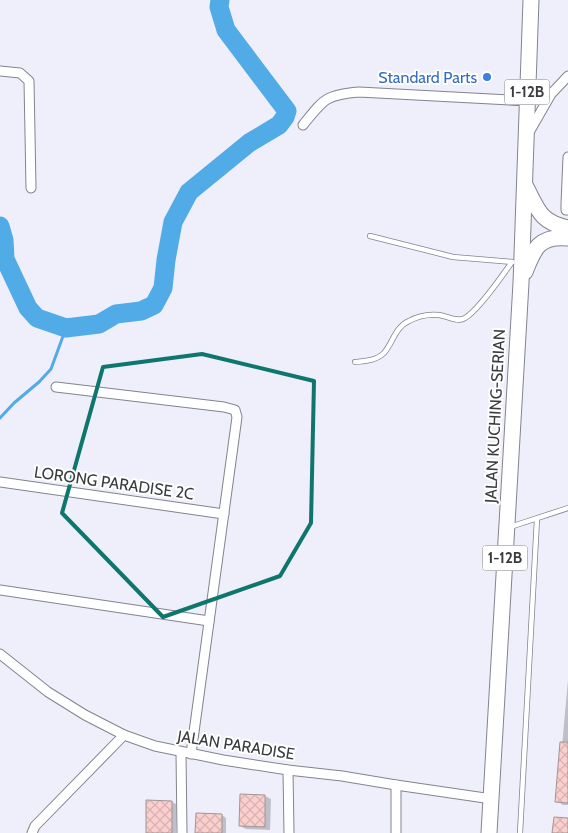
<svg xmlns="http://www.w3.org/2000/svg" width="568" height="833" viewBox="0 0 568 833" font-family="Cabin,sans-serif">
<style>
.shadow{fill:#0003}
.lines{fill:none;stroke-linecap:round;stroke-linejoin:round}
.stream{stroke:#51abe7;stroke-width:3}
.river{stroke:#51abe7;stroke-width:19}
.building{fill:url(#building-cross-hatch);stroke:#a29594}
.service-casing{stroke:#82848e;stroke-width:6}
.minor-casing{stroke:#82848e;stroke-width:11}
.trunk-casing{stroke:#82848e;stroke-width:17}
.service{stroke:#fff;stroke-width:4.5}
.minor{stroke:#fff;stroke-width:9}
.trunk{stroke:#fff;stroke-width:15}
.marked{fill:none;stroke:#0f766e;stroke-width:4;stroke-linejoin:round}
.shop-dot{fill:#3f7fe0;stroke:#fff;stroke-width:2}
.labels{text-anchor:middle;dominant-baseline:central;stroke-width:4;stroke-linejoin:round;paint-order:stroke}
.shield{fill:#fff;stroke:#757679;stroke-width:1}
.shield-label{font-size:15px;font-weight:bold;fill:#3a3b3f}
.shop-label{font-size:16px;fill:#366cbe;stroke:#fff;text-anchor:end}
.street-label{font-size:16px;fill:#3a3b3f;stroke:#fff}
</style>
<defs>
<pattern id="building-cross-hatch" width="8" height="8" patternUnits="userSpaceOnUse" patternTransform="scale(1.25)"><rect width="8" height="8" fill="#fbcfcd"/><path d="M0 0l8 8M0 8l8-8" fill="none" stroke="#d8b3b1"/></pattern>
</defs>
<rect width="100%" height="100%" fill="#eeeffb"/>
<g class="shadow">
<path d="M568,680V805H563L557,801Z"/>
<path d="M265,796L271,799L270,830L246,829L240,826Z"/>
<path d="M172,802L176,804V833H147Z"/>
<path d="M222,815L226,818V833H197Z"/>
</g>
<g class="lines">
<path class="stream" d="M0,418L14,403L39,382L51,369L66,328"/>
<path class="river" d="M0,226L4,240L5,259L28,308L37,318L66,328L99,324L116,314L141,311L154,305L163,288L166,260L173,222L189,192L249,143L279,125L285,117L287,111L226,30L219,7L220,0"/>
</g>
<g class="building">
<path d="M560,742H568V803L555,802Z"/>
<path d="M240,794L265,795V827L239,826Z"/>
<path d="M146,800L172,801V833H146Z"/>
<path d="M196,813L222,814V833H195Z"/>
<path d="M554,817L568,818V833H552Z"/>
</g>
<g class="lines">
<defs>
<g id="service">
<path d="M370,236L453,257L512,262"/>
<path d="M355,362C364,361 376,361 384,353C393,343 395,327 409,321C418,316 430,314 439,315C447,316 458,323 465,318C479,310 502,276 512,262"/>
<path d="M510,527L568,508"/>
<path d="M520,833L537,519"/>
</g>
<g id="minor">
<path d="M0,71L20,73L29,81L31,188"/>
<path d="M303,125C324,99 325,95 359,92L527,101"/>
<path d="M528,134L551,94L568,76"/>
<path d="M568,157L566,204V210H568"/>
<path d="M56,387L224,407L235,410L237,417L191,754"/>
<path d="M0,482L224,514"/>
<path d="M0,590L209,621"/>
<path d="M0,654L48,692L85,715L124,735L155,746L223,760L288,770L342,776L396,785L492,799"/>
<path d="M181,752L182,833"/>
<path d="M288,770L289,833"/>
<path d="M396,785V833"/>
<path d="M32,833L35,826L124,735"/>
</g>
<g id="trunk">
<path d="M525,185C538,209 539,222 568,228"/>
<path d="M525,272C534,249 539,235 568,238"/>
<path d="M489,833L521,283L531,0"/>
</g>
</defs>
<use href="#service" class="service-casing"/>
<use href="#minor" class="minor-casing"/>
<use href="#trunk" class="trunk-casing"/>
<use href="#service" class="service"/>
<use href="#minor" class="minor"/>
<use href="#trunk" class="trunk"/>
</g>
<path class="marked" d="M202,354L314,381L311,523L280,576L163,617L62,513L103,367Z"/>
<circle class="shop-dot" cx="487" cy="77" r="5"/>
<g class="labels">
<g class="shield">
<rect x="504.5" y="79.5" width="45" height="25" rx="4"/>
<rect x="482.5" y="545.5" width="45" height="25" rx="4"/>
</g>
<g class="shield-label">
<text x="527" y="92">1-12B</text>
<text x="505" y="558">1-12B</text>
</g>
<g class="shop-label">
<text x="477" y="77">Standard Parts</text>
</g>
<g class="street-label">
<text transform="translate(495 416) rotate(-87)">JALAN KUCHING-SERIAN</text>
<text transform="translate(114 483) rotate(8)">LORONG PARADISE 2C</text>
<text transform="translate(236 745) rotate(9)">JALAN PARADISE</text>
</g>
</g>
</svg>
